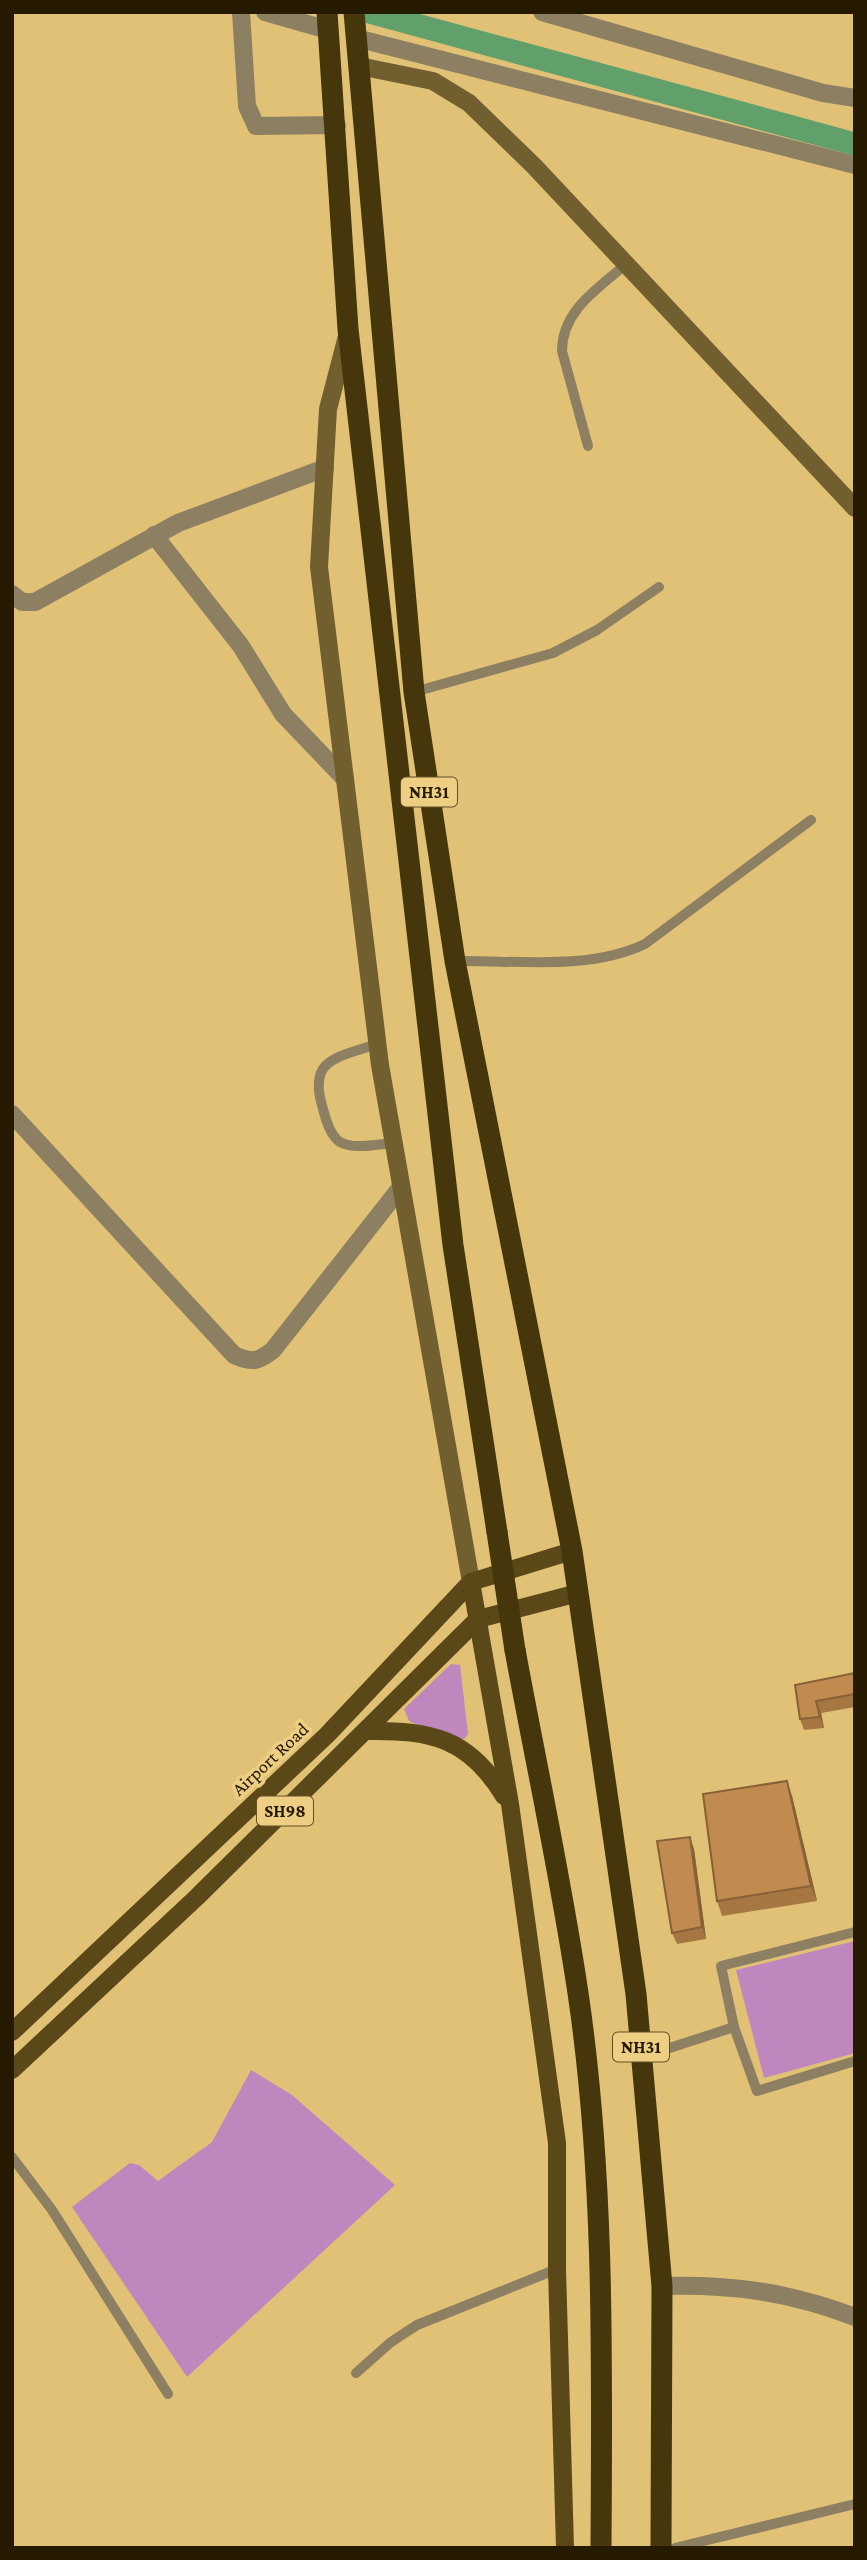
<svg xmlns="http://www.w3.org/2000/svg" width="867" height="2560" viewBox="0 0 867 2560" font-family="'Crimson Pro',serif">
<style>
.grass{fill:#bf87be}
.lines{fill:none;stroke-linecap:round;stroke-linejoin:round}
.canal{stroke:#61a06a;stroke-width:23}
.lane{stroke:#8d8062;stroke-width:10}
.street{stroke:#8d8062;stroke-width:18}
.secondary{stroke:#725f30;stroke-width:18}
.primary{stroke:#5b4818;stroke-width:18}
.highway{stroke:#45360b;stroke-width:21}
.highway-bridge{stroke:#45360b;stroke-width:21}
.wall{fill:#a67743}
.shaded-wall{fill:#876137}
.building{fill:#c18a4e;stroke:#876137;stroke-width:2}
.labels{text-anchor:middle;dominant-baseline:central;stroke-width:7;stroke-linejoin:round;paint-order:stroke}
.shield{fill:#edce83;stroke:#615027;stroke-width:2}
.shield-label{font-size:18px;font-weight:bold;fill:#251a00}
.street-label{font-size:19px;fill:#251a00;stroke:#edce83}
</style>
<rect width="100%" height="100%" fill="#e0c176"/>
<g class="grass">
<path d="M451,1664L460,1665L468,1734L464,1739L452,1740L409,1721L404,1709Z"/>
<path d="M855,1941V2053L764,2078L736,1970Z"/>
<path d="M251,2070L292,2095L395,2185L187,2377L72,2207L130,2163L139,2165L158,2181L212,2142Z"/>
</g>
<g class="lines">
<path class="canal" d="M369,12L855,144"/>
<g class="lane">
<path d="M588,446L562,351C562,310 598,289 626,264"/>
<path d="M414,692L553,653L597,630L659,587"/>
<path d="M455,961C517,960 588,971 645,944L811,820"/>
<path d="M377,1044C337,1058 307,1058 323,1109C326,1120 330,1135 340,1142C353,1150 379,1144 394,1143"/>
<path d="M855,1932L721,1966L734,2027L757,2091L855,2061"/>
<path d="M642,2057L734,2027"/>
<path d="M12,2157L52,2210L168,2394"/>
<path d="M356,2373L391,2342L417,2325L557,2269"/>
<path d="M675,2548L855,2504"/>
</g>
<g class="street">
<path d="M241,12L247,106L256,126L337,125"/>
<path d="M265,12L328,30"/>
<path d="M542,12L823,93L855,98"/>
<path d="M356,38L855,165"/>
<path d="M154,535L241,646L283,714L345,779"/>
<path d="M12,594L22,602H35L178,523L325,468"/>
<path d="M12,1114L234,1355C252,1363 258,1362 273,1350L401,1187"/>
<path d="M662,2286C732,2284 789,2292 855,2317"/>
</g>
<g class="secondary">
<path d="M359,66L433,81L469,103L534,166L855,508"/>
<path d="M347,336L328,409L319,567L380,1065L471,1582"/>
</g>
<g class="primary">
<path d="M471,1582L510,1804L557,2143V2269L565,2548"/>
<path d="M367,1731C431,1730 469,1738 504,1796"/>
<path d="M12,2032L327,1735L471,1582L572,1551"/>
<path d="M12,2070L197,1897L478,1619L578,1593"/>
</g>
<g class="highway">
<path d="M327,12L348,329L453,1245L497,1532"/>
<path d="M354,12L414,692L455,961L572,1551L636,1994L662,2286L661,2548"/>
<path d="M515,1650C536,1764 561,1878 578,1993C605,2176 602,2363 601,2548"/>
</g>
<path class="highway-bridge" d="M497,1532L515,1650"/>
</g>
<g class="wall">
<path d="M855,1673V1707L821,1713L824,1728L804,1730L800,1719L795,1685Z"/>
<path d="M792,1796L817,1901L722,1916L717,1901Z"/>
<path d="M694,1849L706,1939L677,1944L672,1933Z"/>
</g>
<g class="shaded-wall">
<path d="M816,1701L821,1713L824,1728L820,1717Z"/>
<path d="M787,1781L792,1796L817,1901L811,1886Z"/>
<path d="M690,1837L694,1849L706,1939L702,1927Z"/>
</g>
<g class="building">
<path d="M855,1673V1694L816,1701L820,1717L800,1719L795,1685Z"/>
<path d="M787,1781L811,1886L717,1901L703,1794Z"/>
<path d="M690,1837L702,1927L672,1933L657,1841Z"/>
</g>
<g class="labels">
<g class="shield">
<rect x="401" y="777.5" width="56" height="29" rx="5"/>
<rect x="257" y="1796.5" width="56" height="29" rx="5"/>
<rect x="613" y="2032.5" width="56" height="29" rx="5"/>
</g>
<g class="shield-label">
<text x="429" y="792">NH31</text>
<text x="285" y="1811">SH98</text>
<text x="641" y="2047">NH31</text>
</g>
<g class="street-label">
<text transform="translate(270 1759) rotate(-43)">Airport Road</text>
</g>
</g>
<rect width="867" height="2560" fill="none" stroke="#251a00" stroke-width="28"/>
</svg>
